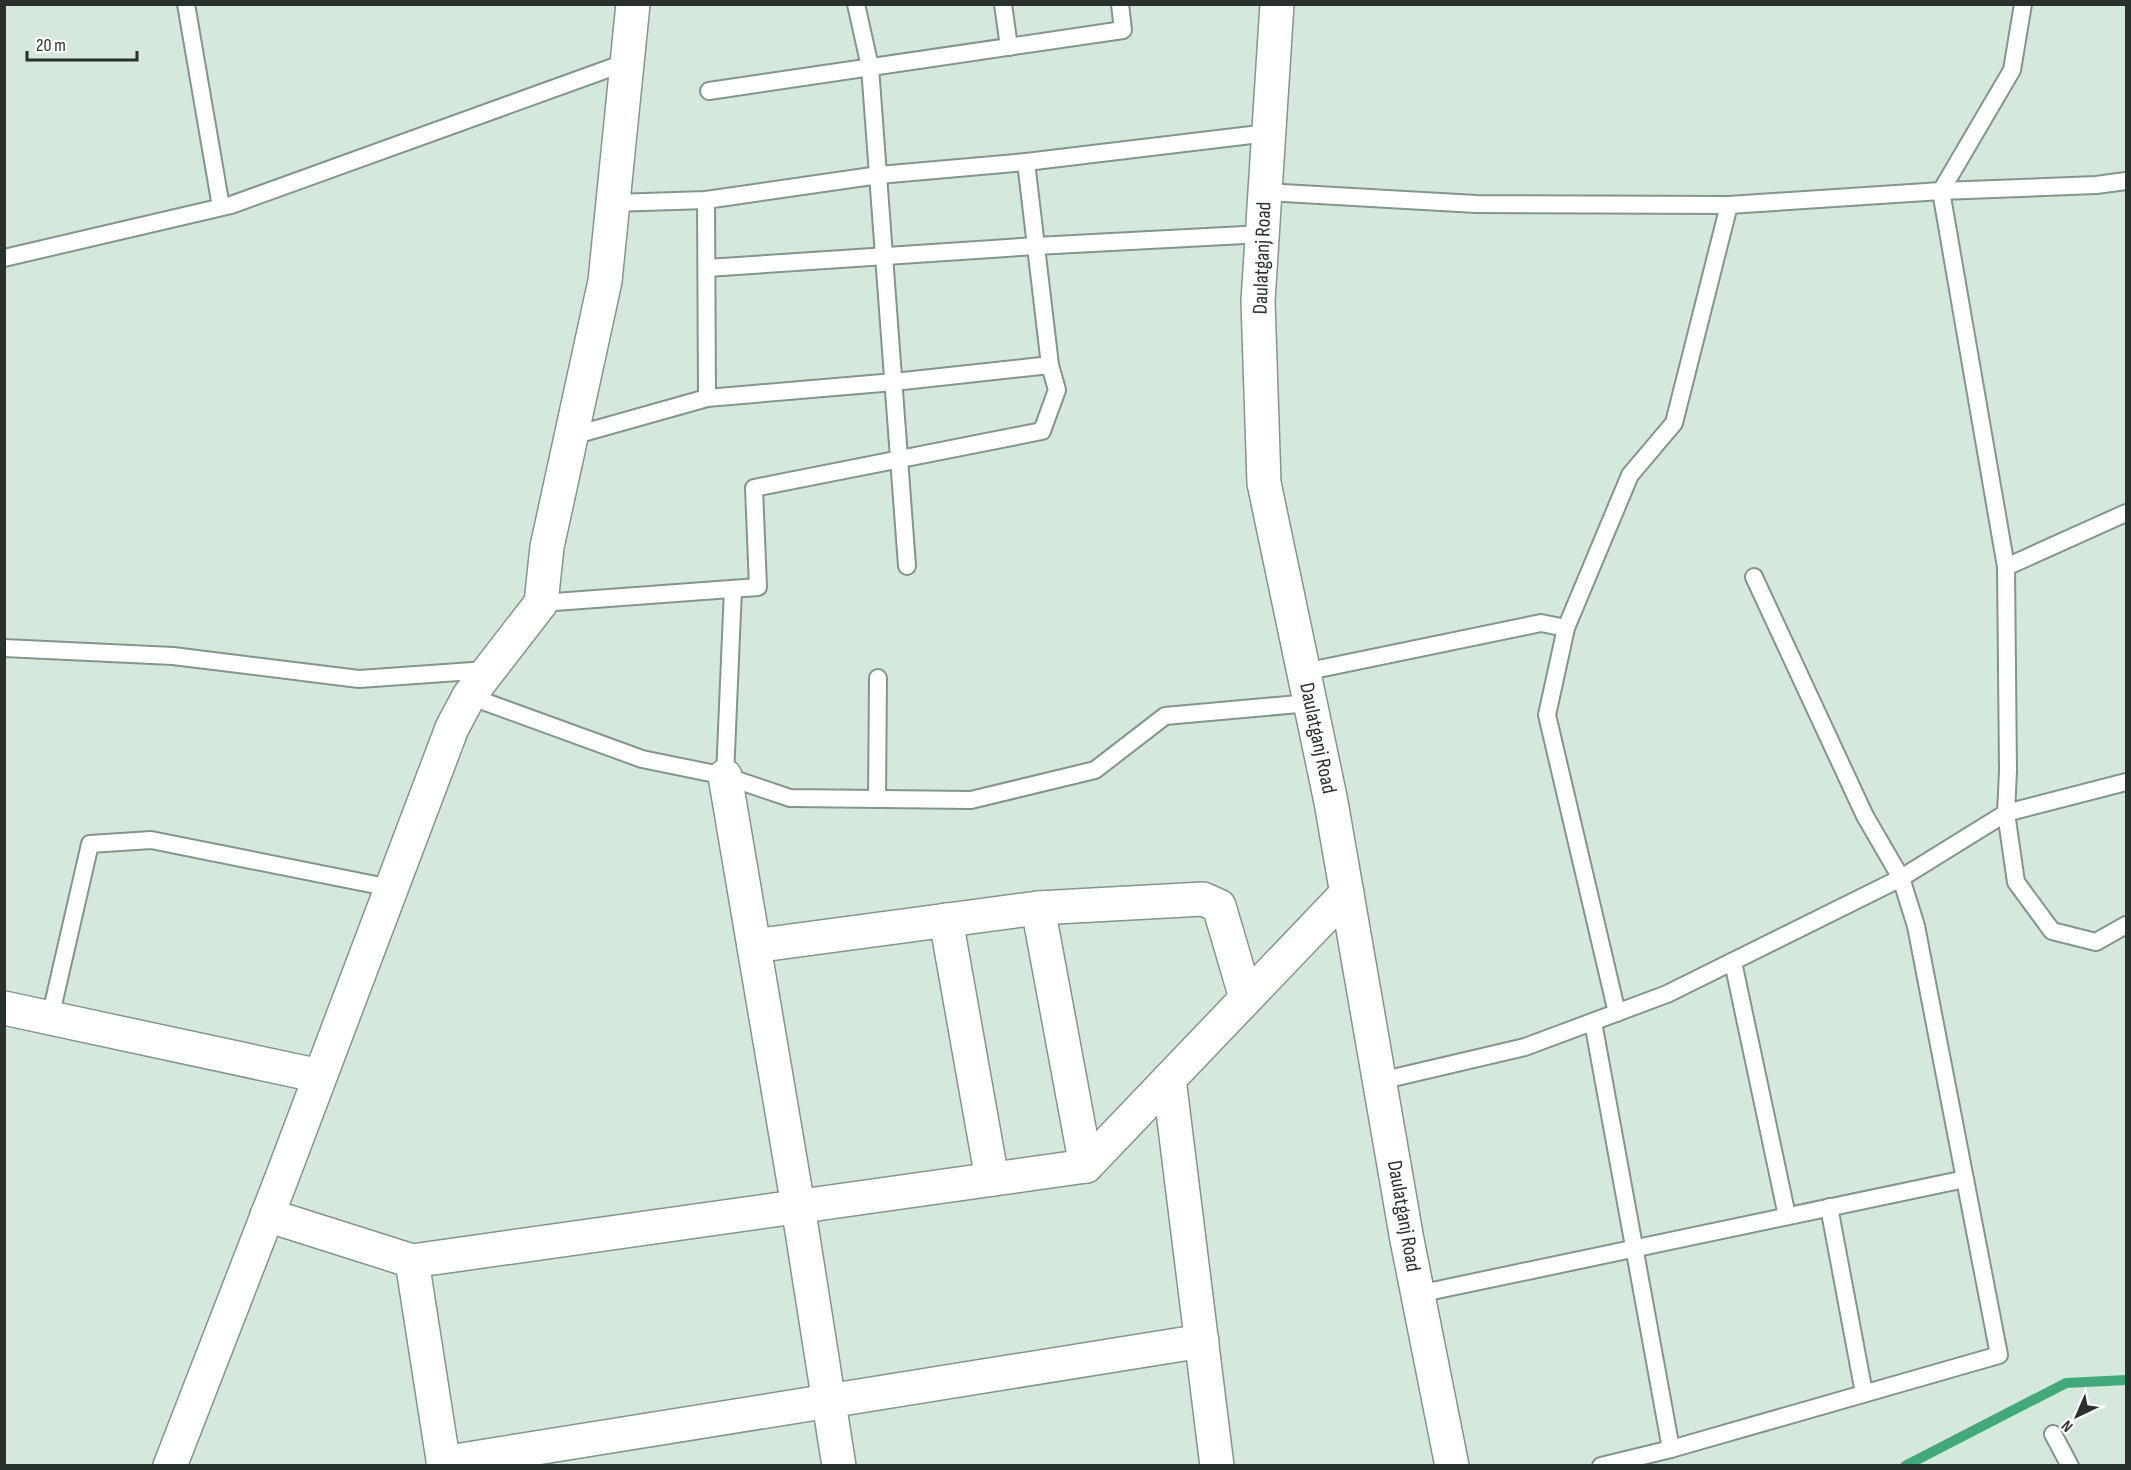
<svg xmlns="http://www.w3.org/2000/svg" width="2131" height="1470" viewBox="0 0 2131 1470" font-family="'Sofia Sans Condensed',sans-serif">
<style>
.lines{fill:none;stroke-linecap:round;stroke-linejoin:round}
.stream{stroke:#42aa7a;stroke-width:10}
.service-casing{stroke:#82968a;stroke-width:20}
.minor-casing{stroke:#82968a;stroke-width:36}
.tertiary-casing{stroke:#82968a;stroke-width:36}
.service{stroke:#fff;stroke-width:16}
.minor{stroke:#fff;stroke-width:33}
.tertiary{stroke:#fff;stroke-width:33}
.labels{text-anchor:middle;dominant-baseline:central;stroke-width:5;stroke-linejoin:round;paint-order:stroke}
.street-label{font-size:21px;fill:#29312c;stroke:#fff}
</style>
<rect width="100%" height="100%" fill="#d4e9dc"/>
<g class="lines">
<path class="stream" d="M1905,1466L2066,1383L2126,1380"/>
<defs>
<g id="service">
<path d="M186,4L221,207"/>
<path d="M856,4L870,67L907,566"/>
<path d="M1003,4L1009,47"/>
<path d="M2023,4L2012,70L1941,191L2006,567L2008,771L2006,813L2016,882L2052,931L2096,942L2126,925"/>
<path d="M709,91L1123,30L1120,4"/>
<path d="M1265,192L1476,204L1729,205L1941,191L2096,185L2126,181"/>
<path d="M706,200L707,398"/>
<path d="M613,203L706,200L879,175L1026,162L1268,133"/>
<path d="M4,258L231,205L627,62"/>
<path d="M707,268L1036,246L1263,234"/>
<path d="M572,436L707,398L894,382L1050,365"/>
<path d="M2006,567L2126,513"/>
<path d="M541,603L758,587L754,488L1042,431L1057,390L1050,365L1026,162"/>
<path d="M4,648L173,656L359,679L487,670"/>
<path d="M1304,672L1541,623L1566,628"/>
<path d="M469,696L642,759L725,776L790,798L971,800L1095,770L1165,716L1310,703"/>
<path d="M725,776L733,589"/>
<path d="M877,799L878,678"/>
<path d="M1733,962L1787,1216"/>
<path d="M1617,1013L1547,715L1566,628L1630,475L1674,423L1729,205"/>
<path d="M50,1018L90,844L151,840L391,888"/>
<path d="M1593,1022L1671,1449"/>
<path d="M1380,1081L1525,1047L1667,994L1901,878L2006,813L2126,782"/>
<path d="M1829,1207L1864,1393"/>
<path d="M1418,1294L1965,1179"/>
<path d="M2053,1434L2070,1466"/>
<path d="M1601,1466L1671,1449L1999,1355L1916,926L1901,878L1865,816L1754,577"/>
</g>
<g id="minor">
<path d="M725,776L798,1206L839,1466"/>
<path d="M1038,908L1086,1166"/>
<path d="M946,920L992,1179"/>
<path d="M754,946L1038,908L1203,899L1219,906L1246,998"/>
<path d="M4,1008L320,1076"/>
<path d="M1169,1079L1217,1466"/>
<path d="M267,1215L412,1261L1086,1166L1347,893"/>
<path d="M412,1261L444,1466"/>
<path d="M443,1463L1202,1341"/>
<path d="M170,1466L281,1180L452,728L469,696L541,603L547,547L605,281L633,4"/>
</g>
<path id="tertiary" d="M1277,4L1258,301L1264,483L1331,802L1407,1240L1452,1466"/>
</defs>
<use href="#service" class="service-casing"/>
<use href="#minor" class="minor-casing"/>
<use href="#tertiary" class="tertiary-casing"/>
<use href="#service" class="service"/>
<use href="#minor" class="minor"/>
<use href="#tertiary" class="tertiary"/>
</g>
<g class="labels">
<g class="street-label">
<text transform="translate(1262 258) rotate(-88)">Daulatganj Road</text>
<text transform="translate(1318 738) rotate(78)">Daulatganj Road</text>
<text transform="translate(1404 1216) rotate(80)">Daulatganj Road</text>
</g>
</g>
<rect width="2131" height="1470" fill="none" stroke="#29312c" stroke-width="12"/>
<g transform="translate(2077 1416) rotate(224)" stroke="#ffffff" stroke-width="4.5" paint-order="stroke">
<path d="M0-4.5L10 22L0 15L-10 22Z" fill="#29312c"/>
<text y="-9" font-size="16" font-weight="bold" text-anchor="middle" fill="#29312c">N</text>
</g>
<path d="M27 51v9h110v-9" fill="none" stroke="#29312c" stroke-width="3"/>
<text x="36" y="51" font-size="18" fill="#29312c" stroke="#ffffff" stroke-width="4.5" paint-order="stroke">20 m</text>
</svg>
